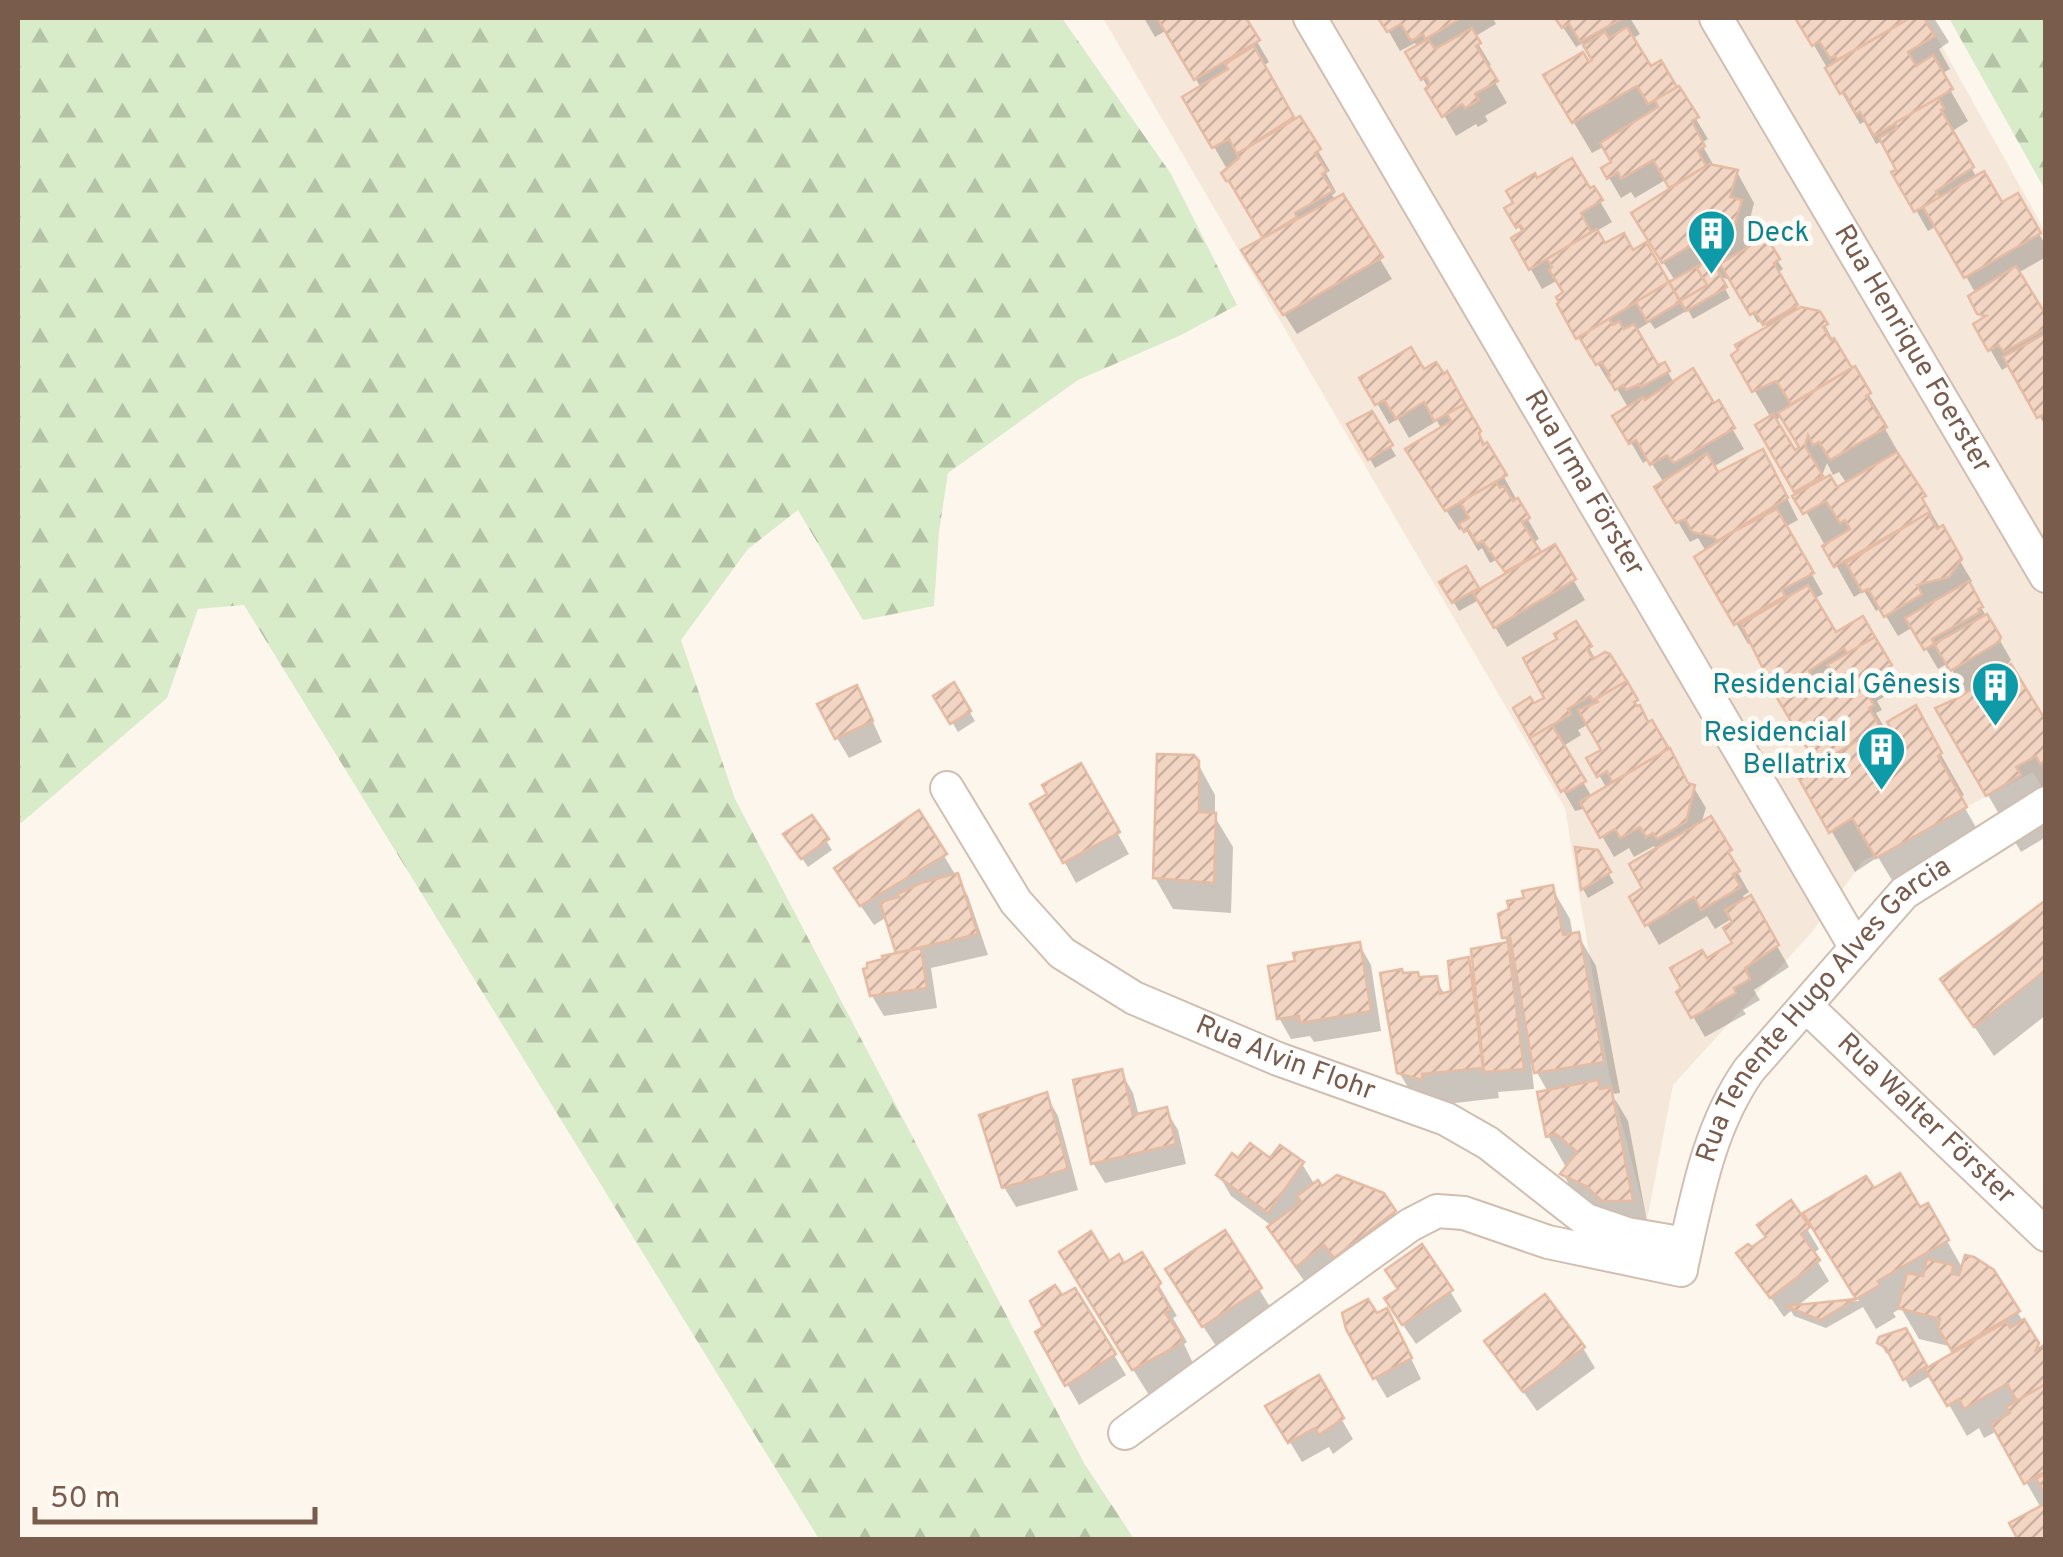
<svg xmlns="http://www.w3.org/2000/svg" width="2063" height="1557" viewBox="0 0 2063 1557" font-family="Overpass,sans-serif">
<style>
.residential{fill:#f5e8da}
.forest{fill:url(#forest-firs)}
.shadow{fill:#0003;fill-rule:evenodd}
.building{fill:url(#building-hatch);stroke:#e6bba3;stroke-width:2.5}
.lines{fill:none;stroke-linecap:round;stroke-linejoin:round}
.minor-casing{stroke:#d1beb0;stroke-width:36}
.minor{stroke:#fff;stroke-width:32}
.labels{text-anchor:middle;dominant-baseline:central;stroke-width:10;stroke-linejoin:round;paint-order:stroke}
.culture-label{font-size:28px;fill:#0d838f;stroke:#fffaf3;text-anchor:end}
.street-label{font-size:28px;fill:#7a5c4d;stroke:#fffaf3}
</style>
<defs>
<pattern id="forest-firs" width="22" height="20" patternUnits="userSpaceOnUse" patternTransform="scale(2.5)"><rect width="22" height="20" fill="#d8ecc9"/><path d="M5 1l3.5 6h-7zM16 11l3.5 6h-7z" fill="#b4c2a5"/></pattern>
<pattern id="building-hatch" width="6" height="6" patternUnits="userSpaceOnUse" patternTransform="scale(2.5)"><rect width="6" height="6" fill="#f3d5c3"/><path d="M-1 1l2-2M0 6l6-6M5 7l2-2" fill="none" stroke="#cab0a1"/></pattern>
</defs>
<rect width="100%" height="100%" fill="#fdf6ec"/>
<path class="residential" d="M1103,18H1926L2045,231V792L2033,772L1863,861L1812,932L1673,1085L1647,1220L1609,1074L1565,808Z"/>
<g class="forest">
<path d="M18,18H1062L1171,174L1237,305L1181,335L1078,380L948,473L939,532L934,606L863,620L798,510L748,549L681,640L735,799L1084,1463L1134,1539H819L244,605L198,609L167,698L20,824L18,847Z"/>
<path d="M1949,18H2045V190Z"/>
</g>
<g class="shadow">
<path d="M1144,18H1243L1269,62L1263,66L1294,122L1299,119L1330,171L1326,173L1336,192L1332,195L1336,201L1342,197L1392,279L1297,334L1256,271L1266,239L1224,174L1228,171L1186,98L1201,88L1167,30L1155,37Z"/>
<path d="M1381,18H1493L1496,24L1474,37L1491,65L1486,67L1507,103L1485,116L1488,121L1478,127L1476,124L1456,136L1408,53L1418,48L1415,43L1400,51Z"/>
<path d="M1557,18H1630L1640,34L1632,39L1650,70L1660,64L1678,89L1708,139L1701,143L1715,168L1737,172L1754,203L1750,219L1783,269L1777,273L1799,311L1818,313L1851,372L1854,370L1887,425L1884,427L1902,459L1900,461L1972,581L1969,586L2011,660L2008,664L2046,726V837L2021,852L1938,709L1966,693L1948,663L1938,669L1913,627L1898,636L1881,608L1876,611L1864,591L1854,597L1758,426L1771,418L1734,356L1768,329L1762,319L1758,323L1733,281L1718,276L1730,298L1693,319L1688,310L1655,329L1650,322L1635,331L1658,369L1664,365L1674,383L1713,406L1718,404L1744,449L1713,467L1718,475L1774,472L1798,520L1785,527L1823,594L1814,599L1835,636L1862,620L1901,687L1877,701L1882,710L1876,713L1884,727L1879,730L1889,748L1875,757L1878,763L1905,747L1915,709L1964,795L1959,798L1988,848L1902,897L1878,857L1855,872L1801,778L1820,766L1752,642L1748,644L1698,558L1707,553L1698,538L1690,542L1657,487L1664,483L1649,459L1643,463L1616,417L1629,409L1613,382L1610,384L1593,356L1590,358L1560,305L1566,294L1558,280L1542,289L1514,239L1523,234L1508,209L1537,182L1589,192L1593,189L1612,222L1595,232L1604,247L1632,253L1668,286L1676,282L1652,245L1673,190L1667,179L1635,198L1631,192L1621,198L1604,169L1614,162L1605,146L1592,153L1546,76L1594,62L1583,43L1576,47ZM1783,416L1802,449L1794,453L1774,421ZM1827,463L1833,475L1839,472L1847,484L1837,490L1824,482L1821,478Z"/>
<path d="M1798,18H1934L1949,42L1939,49L1950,69L1941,74L1968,121L1951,132L1977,178L2001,206L2017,196L2046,246V257L2018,273L2046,319V427L2010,365L2002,370L1976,325L1984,320L1971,297L1976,294L1937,226L1928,231L1895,173L1900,170L1880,142L1876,144L1864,122L1860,124Z"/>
<path d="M1423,372L1444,377L1446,375L1539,539L1532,543L1540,556L1554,547L1585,600L1507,647L1479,600L1459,611L1442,583L1465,569L1479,592L1507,575L1496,560L1490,563L1482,548L1478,551L1465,528L1459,530L1420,470L1442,430L1437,421L1409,438L1398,419L1389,424L1363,379Z"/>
<path d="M1371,414L1396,456L1375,468L1351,425Z"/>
<path d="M1575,624L1596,660L1608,656L1686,786L1694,788L1706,808L1701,824L1710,819L1741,872L1738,873L1749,892L1743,896L1746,901L1750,899L1789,967L1754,990L1760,1000L1743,1010L1746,1014L1705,1037L1679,992L1707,962L1735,945L1736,923L1733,918L1715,929L1707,916L1659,945L1632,898L1646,889L1656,851L1654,846L1634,857L1629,848L1614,857L1586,808L1575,811L1516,709L1533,706L1547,699L1560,640ZM1589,724L1604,751L1590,759L1607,789L1592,797L1562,747L1581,735L1578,730Z"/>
<path d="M954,686L975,721L958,732L937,697Z"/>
<path d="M867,709L882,742L849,758L837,738Z"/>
<path d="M1197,762L1215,795V817L1233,847L1231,913L1173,909L1155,878Z"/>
<path d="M1080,766L1129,854L1076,883L1033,805L1050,795Z"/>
<path d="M919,814L968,896L988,955L931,968L937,1008L884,1016L872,996L899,954L887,917L874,925L849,889Z"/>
<path d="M812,818L832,850L808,867L792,844Z"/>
<path d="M1578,850L1597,853L1614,883L1588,898L1583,889Z"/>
<path d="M1552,888L1570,919L1573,936L1578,935L1596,966L1620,1093L1612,1094L1628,1121L1649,1232L1581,1205L1563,1174L1567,1169L1548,1136V1092L1531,1062L1534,1089L1498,1092L1499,1098L1438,1105L1417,1103L1399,1072L1403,975L1435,978L1445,995L1454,993L1468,960L1476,975L1474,951L1509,945L1504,937Z"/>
<path d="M2046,903V1015L1994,1056L1943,980Z"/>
<path d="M1359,944L1371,965L1381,1031L1314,1042L1310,1036L1291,1039L1279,1018Z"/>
<path d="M1121,1072L1133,1093L1139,1116L1166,1110L1178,1130L1186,1164L1105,1183L1093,1163Z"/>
<path d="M1046,1095L1058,1116L1078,1190L1016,1207L1004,1187Z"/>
<path d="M1239,1161L1302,1164L1315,1185L1321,1189L1394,1212L1412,1243L1353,1287L1343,1274L1315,1296L1288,1258L1270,1228L1272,1226L1231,1196L1219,1175Z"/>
<path d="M1873,1191L1919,1210L1927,1206L1963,1269L1992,1272L2041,1350L2046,1347V1540L2041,1508L1997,1431L1984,1438L1979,1428L1967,1436L1932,1375L1910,1388L1894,1357L1886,1353L1880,1343L1905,1331L1927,1370L1956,1353L1953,1347L1919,1339L1901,1308L1893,1313L1896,1317L1876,1329L1863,1307L1826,1328L1794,1316L1791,1311L1784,1317L1740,1254L1807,1229L1819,1249L1813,1254L1829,1281L1795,1308L1859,1301L1824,1245Z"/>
<path d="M1224,1233L1272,1310L1216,1346L1180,1291Z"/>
<path d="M1141,1255L1177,1316L1173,1318L1187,1342L1184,1344L1198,1374L1152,1400L1080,1284L1108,1264L1124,1267Z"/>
<path d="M1450,1291L1462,1311L1416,1344L1399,1319Z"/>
<path d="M1398,1332L1421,1379L1387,1398L1375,1378Z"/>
<path d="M1038,1333L1114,1355L1126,1375L1079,1405Z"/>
<path d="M1488,1342L1583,1348L1595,1368L1537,1411Z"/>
<path d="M1318,1379L1353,1439L1333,1454L1329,1447L1302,1462L1269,1407Z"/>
</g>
<g class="building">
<path d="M1157,18H1246L1260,40L1194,80Z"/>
<path d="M1378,18H1461L1425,39L1423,34L1411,41L1401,24L1387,32Z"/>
<path d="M1555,18H1623L1580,42L1569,24L1562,28Z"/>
<path d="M1795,18H1910L1837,60L1835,56L1830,58L1819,41L1812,46Z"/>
<path d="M1910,18H1924L1935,36L1908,52L1916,66L1933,55L1953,89L1874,136L1860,112L1856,114L1844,92L1840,94L1825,68Z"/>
<path d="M1627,27L1651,66L1661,60L1677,87L1648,104L1637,86L1572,123L1543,75L1583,52L1589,62L1592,60L1583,45L1605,32L1609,38Z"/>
<path d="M1472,28L1481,43L1476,46L1498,81L1475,94L1479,100L1465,108L1462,104L1442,117L1425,89L1430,84L1426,77L1421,80L1405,52L1428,39L1435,49Z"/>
<path d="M1254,46L1294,117L1237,154L1229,139L1212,148L1182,97L1228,69L1225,64Z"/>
<path d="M1679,86L1699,117L1692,121L1705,146L1698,151L1706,166L1669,188L1653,160L1621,179L1618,172L1607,179L1601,168L1611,162L1600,143L1658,107L1655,100Z"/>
<path d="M1938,98L1944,108L1941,110L1974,167L1936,191L1940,197L1914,212L1891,172L1896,170L1879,138L1897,128L1895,123Z"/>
<path d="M1300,116L1321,149L1315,153L1327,171L1322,174L1333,191L1295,213L1297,217L1263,238L1229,181H1226L1221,173L1239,158L1237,154Z"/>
<path d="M1572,158L1590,188L1594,186L1603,200L1581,213L1591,232L1529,270L1511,238L1524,230L1520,225L1516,228L1504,208L1513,203L1506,191L1535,173L1537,178Z"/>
<path d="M1709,164L1738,170L1730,197L1742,200L1733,230L1728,227L1717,252L1693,244L1662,263L1631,213Z"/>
<path d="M1984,171L2002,202L2018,193L2041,233L1964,278L1923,207Z"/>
<path d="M1343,194L1383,257L1283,315L1241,250Z"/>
<path d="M1597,229L1605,243L1624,233L1633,250L1646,242L1669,282L1576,339L1557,304L1559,302L1556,297L1563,292L1549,270L1552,267L1547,259Z"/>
<path d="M1762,229L1780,259L1774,263L1798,305L1763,325L1755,312L1750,315L1720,264L1748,247L1744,239Z"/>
<path d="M1711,259L1727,287L1686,311L1680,301L1707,285L1696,267Z"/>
<path d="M2016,266L2046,315V328L2004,352L1998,345L1988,351L1973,324L1986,316L1977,314L1968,296Z"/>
<path d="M1696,267L1707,285L1680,301L1669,282Z"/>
<path d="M1669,282L1680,302L1647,322L1636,302Z"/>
<path d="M1801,307L1820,311L1828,324L1823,327L1831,340L1834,338L1852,368L1791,404L1776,381L1752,392L1731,355L1738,350L1735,345Z"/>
<path d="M1609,319L1613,325L1619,321L1624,329L1634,324L1658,365L1665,362L1670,371L1641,387L1639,384L1626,390L1623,385L1615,390L1608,377L1610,375L1601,362L1596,365L1579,337Z"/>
<path d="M2046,333V413L2037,418L2003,357Z"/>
<path d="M1411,347L1424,369L1436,362L1444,374L1447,371L1465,404L1434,421L1424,402L1396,419L1384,400L1375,405L1359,378Z"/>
<path d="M1855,366L1871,393L1866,396L1887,427L1830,460L1819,442L1813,445L1808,435L1805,446L1823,476L1794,492L1755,425L1773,414L1795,450L1799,447L1778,413Z"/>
<path d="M1693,368L1714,403L1719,400L1735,428L1674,463L1667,455L1650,465L1636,440L1629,444L1612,416L1643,397L1645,400Z"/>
<path d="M1465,404L1481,431L1479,433L1483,445L1487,442L1507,475L1445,511L1405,449L1451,421L1447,414Z"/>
<path d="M1372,411L1393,445L1368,460L1347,424Z"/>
<path d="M1763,449L1788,498L1717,541L1714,537L1692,532L1685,519L1676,523L1654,487L1707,453L1718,472Z"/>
<path d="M1897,452L1926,496L1922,498L1930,512L1834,567L1822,546L1850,529L1845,520L1840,523L1826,501L1803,514L1792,496L1830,475L1837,487Z"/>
<path d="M1496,482L1500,488L1504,486L1513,501L1518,498L1530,518L1522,522L1541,552L1505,572L1482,541L1477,544L1468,529L1464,532L1459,524L1469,518L1460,502Z"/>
<path d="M1777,509L1814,573L1782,590L1785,596L1734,625L1694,557L1731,533Z"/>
<path d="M1928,513L1937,529L1943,525L1962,559L1949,577L1917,585L1922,594L1884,617L1868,589L1862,592L1846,563Z"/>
<path d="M1555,544L1576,579L1494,628L1473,593Z"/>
<path d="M1466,566L1479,588L1452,603L1439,582Z"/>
<path d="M1969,581L1983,607L1978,609L1980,612L1932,639L1934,644L1924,650L1905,618Z"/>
<path d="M1808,585L1836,632L1863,616L1875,637L1847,654L1844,648L1809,671L1811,675L1776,695L1741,624Z"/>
<path d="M1987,614L2001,637L1999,642L1950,671L1934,644Z"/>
<path d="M1576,621L1592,646L1587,649L1593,659L1605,652L1610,654L1627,681L1593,700L1590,696L1568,709L1571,714L1530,738L1513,708L1530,697L1534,703L1544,698L1523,658L1557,639L1554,634Z"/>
<path d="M1875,637L1892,665L1867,680L1872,689L1866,692L1874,705L1869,708L1880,727L1817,765L1777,698L1802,683L1807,690L1817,684L1813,679L1830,669L1827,665Z"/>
<path d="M2011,664L2046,721V760L2040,764L2036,756L2016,767L2021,775L1986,796L1935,708L1958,698Z"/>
<path d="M1627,681L1638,700L1634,702L1637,706L1640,705L1648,722L1652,720L1669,749L1612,782L1607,771L1597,777L1586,758L1601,750L1578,710L1598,702L1596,699Z"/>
<path d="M954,682L971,711L950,724L933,696Z"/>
<path d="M857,685L873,721L835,739L817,704Z"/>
<path d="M1916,705L1942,753L1938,756L1967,807L1876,858L1852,818L1829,833L1798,777L1865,736L1879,759L1902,746L1887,722Z"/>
<path d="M1552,725L1586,781L1567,792L1565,789L1561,792L1530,738Z"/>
<path d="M1670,748L1688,783L1695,785L1686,822L1657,839L1653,833L1646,837L1640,827L1620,838L1615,829L1600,838L1580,802Z"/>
<path d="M1157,754L1194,755L1199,761V812L1216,813L1214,883L1153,878Z"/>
<path d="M1081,763L1120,832L1063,863L1030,804L1047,794L1042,785Z"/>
<path d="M919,810L947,854L860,906L834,868Z"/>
<path d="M812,815L829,839L801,859L783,834Z"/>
<path d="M1711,816L1732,850L1728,852L1740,871L1733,874L1741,887L1701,910L1694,897L1645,926L1629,897L1642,888L1629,864Z"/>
<path d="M1575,847L1598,850L1611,872L1581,890Z"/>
<path d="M958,873L978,934L896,953L880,902L899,897L897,894L921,883Z"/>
<path d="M1553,885L1563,935L1579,932L1604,1062L1534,1073L1510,937L1502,938L1498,914L1509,909L1507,901L1524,898L1522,891Z"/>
<path d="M1751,895L1779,945L1745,968L1750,979L1734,988L1736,993L1691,1018L1676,992L1681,988L1670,968L1702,950L1707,958L1732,943L1723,928L1732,922L1725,910Z"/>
<path d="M2046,900V970L1974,1027L1940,979Z"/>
<path d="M1360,942L1371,1011L1300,1023L1299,1016L1277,1019L1268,966L1295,961L1293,953Z"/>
<path d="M1508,942L1524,1069L1484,1072L1471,949Z"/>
<path d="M921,948L927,988L870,996L863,969L867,968V963L883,959L882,956Z"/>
<path d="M1469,957L1483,1068L1422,1074V1080L1397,1073L1380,973L1402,969L1403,973L1418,972L1419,977L1437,976L1440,994L1451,991L1448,961Z"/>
<path d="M1122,1069L1133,1115L1167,1107L1176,1144L1091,1164L1073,1080Z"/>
<path d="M1598,1080L1600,1089L1611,1087L1633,1201H1602L1586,1186L1560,1174L1577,1152L1556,1134L1546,1137L1537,1092Z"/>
<path d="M1047,1092L1068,1169L1002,1188L979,1115Z"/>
<path d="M1250,1143L1270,1158L1280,1145L1304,1162L1268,1213L1216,1175L1232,1153L1238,1158Z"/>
<path d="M1900,1173L1920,1207L1928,1203L1949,1240L1878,1281L1880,1285L1856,1299L1803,1213L1866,1176L1874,1188Z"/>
<path d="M1337,1175L1384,1193L1396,1211L1334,1258L1324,1245L1296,1267L1267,1227L1301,1202L1297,1196L1318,1180L1322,1186Z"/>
<path d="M1791,1200L1810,1227L1801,1234L1820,1260L1770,1298L1736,1253L1748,1244L1752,1247L1766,1237L1757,1225Z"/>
<path d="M1225,1230L1262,1288L1202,1327L1165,1269Z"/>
<path d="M1091,1231L1109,1261L1119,1254L1124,1263L1142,1252L1161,1283L1157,1287L1171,1310L1165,1313L1181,1335L1182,1343L1132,1370L1059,1252Z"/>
<path d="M1422,1244L1453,1290L1402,1325L1384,1298L1398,1289L1385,1270Z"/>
<path d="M1965,1255L1974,1257L1994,1270L2020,1311L1952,1351L1938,1328L1940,1319L1898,1308L1907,1273L1923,1276L1927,1259L1953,1265L1952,1274L1959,1275Z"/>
<path d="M1055,1285L1062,1295L1075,1288L1116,1354L1065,1386L1035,1332L1043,1327L1030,1301Z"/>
<path d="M1545,1294L1585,1347L1523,1392L1484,1341Z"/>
<path d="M1368,1299L1377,1313L1387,1308L1412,1358L1373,1379L1346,1329L1342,1313Z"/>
<path d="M1856,1299L1820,1320L1786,1306Z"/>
<path d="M2024,1319L2039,1343L2036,1350L2046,1344V1384L2017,1401L2007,1384L1964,1409L1959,1399L1947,1406L1925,1369L2006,1322L2010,1328Z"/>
<path d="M1906,1328L1927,1366L1903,1380L1886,1348L1877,1343L1879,1337Z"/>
<path d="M1319,1375L1344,1418L1319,1435L1315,1428L1288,1443L1265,1406Z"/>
<path d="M2046,1384V1471L2024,1484L1991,1424L2010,1413L2006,1407Z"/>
<path d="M2046,1473V1495L2036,1479Z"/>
<path d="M2046,1503V1540H2018L2009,1523Z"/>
</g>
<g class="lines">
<defs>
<g id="minor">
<path id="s1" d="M1310,18L1856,948"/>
<path id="s2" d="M1716,18L2046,576"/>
<path id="s3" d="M947,788L1016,902L1062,953L1134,998L1278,1059L1446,1119L1488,1143L1586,1220L1627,1234L1686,1244"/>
<path id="s4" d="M1806,1006L2046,1235"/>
<path id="s5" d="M1682,1264C1697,1196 1709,1127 1749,1070L1904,893L2046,803"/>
<path d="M1125,1433L1360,1261L1410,1225L1437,1211L1464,1213L1548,1242L1681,1270"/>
</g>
</defs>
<use href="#minor" class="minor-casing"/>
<use href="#minor" class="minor"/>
</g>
<defs>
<symbol id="building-pin" viewBox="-11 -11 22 30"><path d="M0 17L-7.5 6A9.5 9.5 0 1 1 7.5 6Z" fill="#0f9aa8" stroke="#fffaf3"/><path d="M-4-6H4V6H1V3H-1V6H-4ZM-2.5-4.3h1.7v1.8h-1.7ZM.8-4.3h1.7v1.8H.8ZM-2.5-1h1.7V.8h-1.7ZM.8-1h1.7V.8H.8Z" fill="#fff"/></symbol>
</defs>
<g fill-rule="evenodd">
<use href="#building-pin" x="1684" y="206" width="55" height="75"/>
<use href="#building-pin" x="1968" y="658" width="55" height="75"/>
<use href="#building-pin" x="1854" y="722" width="55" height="75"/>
</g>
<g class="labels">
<g class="culture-label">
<text x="1746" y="234" text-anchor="start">Deck</text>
<text x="1961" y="686">Residencial Gênesis</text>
<text x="1847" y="734">Residencial<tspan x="1847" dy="32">Bellatrix</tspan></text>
</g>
<g class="street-label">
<text stroke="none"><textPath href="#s2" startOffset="385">Rua Henrique Foerster</textPath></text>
<text stroke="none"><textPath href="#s1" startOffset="540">Rua Irma Förster</textPath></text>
<text stroke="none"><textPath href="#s5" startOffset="300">Rua Tenente Hugo Alves Garcia</textPath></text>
<text stroke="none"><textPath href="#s3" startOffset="450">Rua Alvin Flohr</textPath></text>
<text stroke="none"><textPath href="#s4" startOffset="165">Rua Walter Förster</textPath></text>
</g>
</g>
<rect width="2063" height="1557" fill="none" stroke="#7a5c4d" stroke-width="40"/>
<path d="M35 1507v15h280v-15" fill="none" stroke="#7a5c4d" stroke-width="5"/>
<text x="50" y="1507" font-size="30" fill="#7a5c4d" stroke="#fffaf3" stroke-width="8" paint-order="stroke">50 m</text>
</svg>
